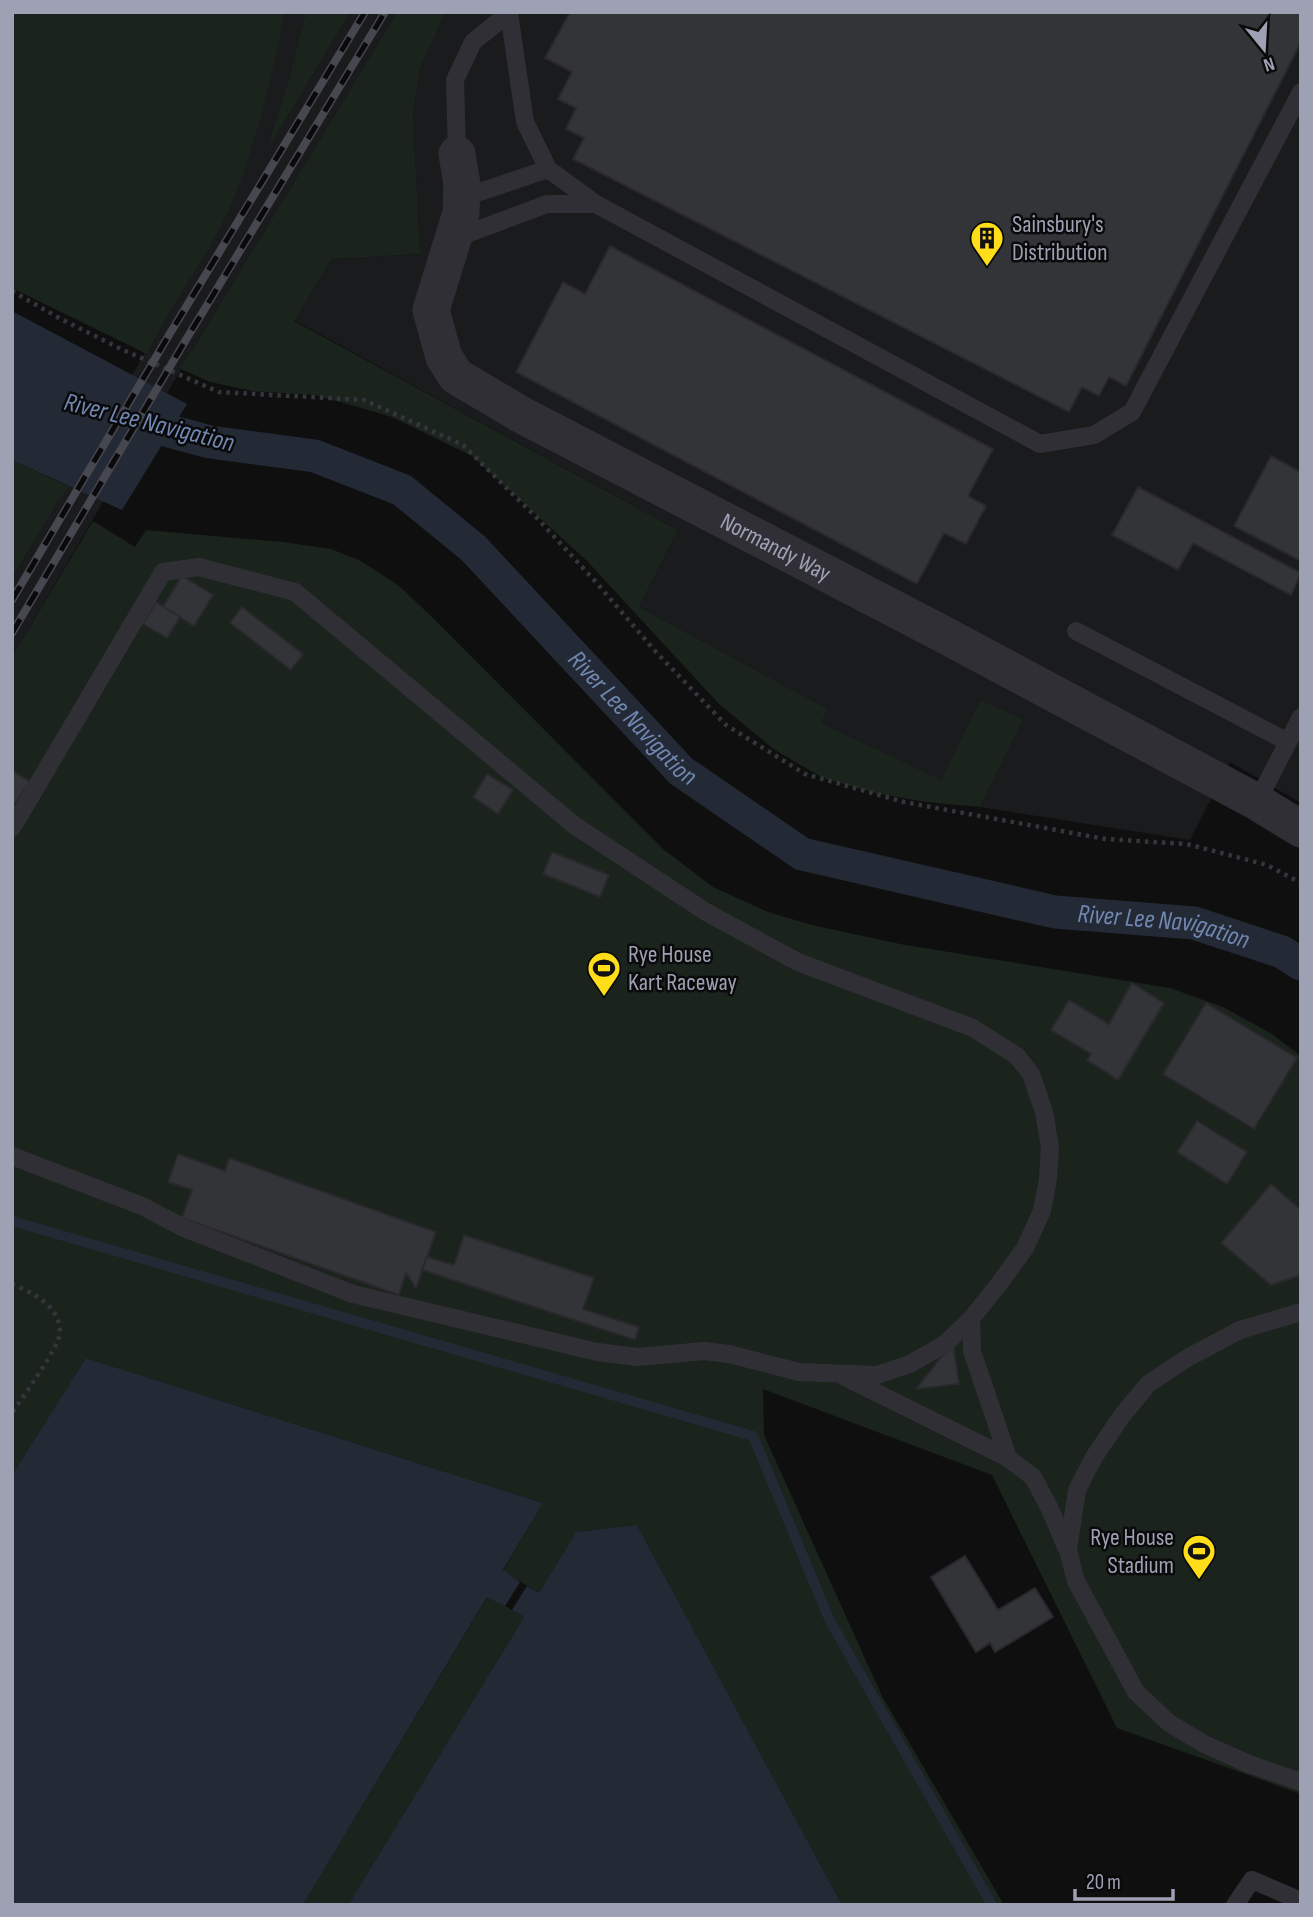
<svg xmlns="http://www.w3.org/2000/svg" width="1313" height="1917" viewBox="0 0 1313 1917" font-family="'Sofia Sans Condensed',sans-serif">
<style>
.built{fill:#1a1b1d}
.green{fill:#1b231d}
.water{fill:#242a35}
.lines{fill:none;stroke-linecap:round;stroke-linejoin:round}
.stream{stroke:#242a35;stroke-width:10}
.canal{stroke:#242a35;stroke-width:33}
.building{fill:#333438;stroke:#29282c;stroke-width:2}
.path{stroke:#35363d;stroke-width:4.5;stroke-dasharray:3.5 5;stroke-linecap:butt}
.lane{stroke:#302f36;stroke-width:18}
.street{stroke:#302f36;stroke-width:37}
.rail-casing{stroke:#46474f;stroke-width:8}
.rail{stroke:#0a0a0b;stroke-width:5;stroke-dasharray:16;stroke-linecap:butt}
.labels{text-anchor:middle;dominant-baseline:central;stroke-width:5;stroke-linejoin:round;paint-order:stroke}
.poi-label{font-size:24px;fill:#9ea1b3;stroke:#0a0a0b;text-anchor:start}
.street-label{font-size:24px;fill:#9ea1b3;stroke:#0a0a0b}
.water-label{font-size:26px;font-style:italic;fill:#7187b2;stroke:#0a0a0b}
</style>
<rect width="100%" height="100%" fill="#0f0f10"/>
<g class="built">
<path d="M285,12H306L286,89L269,140L271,141L350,12H397L193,349L12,657V578L159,329L254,137Z"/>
<path d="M446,12H1301V803L1230,762L1190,840L980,807L1022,719L980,700L941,781L821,723L828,709L639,607L678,530L294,320L332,259L420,254L413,113L420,68Z"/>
</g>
<g class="green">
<path d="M12,12H285C272,78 252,164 222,224C200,268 168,309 147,354L12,288Z"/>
<path d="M306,12H350L272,142L269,141L286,89Z"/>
<path d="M397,12H446L420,68L413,113L420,254L332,259L294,321L678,530L639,607L828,709L821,723L941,780L980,700L1023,719L980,807L926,802L875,793L823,778L775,750L719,704L587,561L472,456L392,417L316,395L252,391L210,382L179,368L193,349Z"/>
<path d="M12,460L70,487L58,501L12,578Z"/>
<path d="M93,521L135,547L146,530L283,542L331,549L359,560L398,585L431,616L663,849L713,887L768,912L812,925L900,944L1170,988L1223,1007L1272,1034L1301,1056V1794L1117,1728L992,1475L763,1389L764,1435L882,1696L1004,1905H842L637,1525L576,1532L539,1593L503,1571L543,1503L86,1358L12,1475V657Z"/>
<path d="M488,1596L524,1617L348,1905H303Z"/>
</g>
<g class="water">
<path d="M12,311L187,404L122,510L12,460Z"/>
<path d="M86,1358L543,1503L503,1570L520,1582L505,1606L487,1597L303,1905H12V1475Z"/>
<path d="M637,1525L842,1905H348L524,1617L512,1610L527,1586L539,1593L576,1532Z"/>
</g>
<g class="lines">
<path class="stream" d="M12,1221L753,1436L830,1621L992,1905"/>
<path class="canal" id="s1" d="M128,420L210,442L315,456L402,490L473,548L681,771L802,854L1055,912L1194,923L1282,952L1301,964"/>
</g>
<g class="building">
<path d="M570,12H1301V42L1126,386L1109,377L1099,396L1082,387L1069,412L573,159L584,138L566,129L576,108L558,99L572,72L545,58Z"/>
<path d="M610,246L993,449L968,496L986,506L966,544L944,533L917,584L516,372L563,282L585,294Z"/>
<path d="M1271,456L1301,472V561L1234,526Z"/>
<path d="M1138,487L1301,573L1291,595L1193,543L1178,570L1112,535Z"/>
<path d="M182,576L213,595L194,626L163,607Z"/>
<path d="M156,602L180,617L167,638L143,624Z"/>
<path d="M242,607L303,654L291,670L230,623Z"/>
<path d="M12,770L30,782L12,808Z"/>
<path d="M487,774L513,790L498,814L473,797Z"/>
<path d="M552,852L609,875L600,897L543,874Z"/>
<path d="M1132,983L1164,1003L1118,1080L1087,1060L1091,1054L1051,1030L1069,1000L1109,1024Z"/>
<path d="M1206,1003L1297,1058L1254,1129L1163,1074Z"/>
<path d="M1197,1121L1247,1152L1227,1184L1177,1152Z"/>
<path d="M178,1154L225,1171L229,1158L436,1232L416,1288L406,1273L399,1295L182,1218L192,1190L168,1182Z"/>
<path d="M1271,1184L1301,1210V1275L1271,1285L1221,1243Z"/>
<path d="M464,1235L594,1278L583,1309L639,1327L635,1340L422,1270L427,1257L454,1265Z"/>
<path d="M953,1342L959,1384L916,1389Z"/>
<path d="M965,1556L998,1610L1035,1588L1053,1617L995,1652L990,1643L976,1652L931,1577Z"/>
</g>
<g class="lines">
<g class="path">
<path d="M12,291L59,318L121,349L219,392L364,400L463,445L538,519L595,581L656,652L726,725L805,774L904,802L1105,839L1187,844L1267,865L1301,883"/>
<path d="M12,1284C33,1293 60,1306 60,1332C60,1346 22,1398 12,1413"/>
</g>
<g class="lane">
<path d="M509,13L525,122L548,169L596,204"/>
<path d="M457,154L455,80L473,42L510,12"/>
<path d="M462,198L548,169"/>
<path d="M453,239L547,204H596L1040,444L1094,435L1132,412L1301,92"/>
<path d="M1076,631L1288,742"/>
<path d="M1257,802L1301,717"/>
<path d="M12,828L163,572L199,567L295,592L574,825L706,912L798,962L973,1028L1017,1056L1031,1074L1044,1112L1050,1147L1048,1179L1042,1211L1025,1248L999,1284L971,1319L945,1344L910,1364L877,1375L799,1372L729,1354L704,1351L638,1357L597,1352L353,1294L184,1228L142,1206L12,1156"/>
<path d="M1301,1312L1240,1330L1189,1357L1148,1384L1121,1417L1094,1457L1077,1490L1068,1550L1076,1581L1136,1692L1169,1723L1204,1744L1249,1764L1301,1782"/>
<path d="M971,1319L972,1351L1008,1458L1033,1477L1050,1509L1066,1547"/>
<path d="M845,1377L1008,1458"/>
<path d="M1235,1905L1252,1880L1301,1901"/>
</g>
<path class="street" id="s2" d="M457,154L462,184L461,213L431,310L444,357L456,376L520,414L937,631L1257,802L1301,829"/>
<defs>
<g id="rail">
<path d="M12,600L169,335L365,12"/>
<path d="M12,633L184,343L385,12"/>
</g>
</defs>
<use href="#rail" class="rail-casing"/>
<use href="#rail" class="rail"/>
</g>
<defs>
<symbol id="building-pin" viewBox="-11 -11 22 30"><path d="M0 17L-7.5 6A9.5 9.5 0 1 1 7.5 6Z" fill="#ffdd18" stroke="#0a0a0b"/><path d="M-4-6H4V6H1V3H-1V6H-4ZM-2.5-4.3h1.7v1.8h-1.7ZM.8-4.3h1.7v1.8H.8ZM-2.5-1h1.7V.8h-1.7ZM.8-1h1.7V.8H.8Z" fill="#111"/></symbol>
<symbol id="stadium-pin" viewBox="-11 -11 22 30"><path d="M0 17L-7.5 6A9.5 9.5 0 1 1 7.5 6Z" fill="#ffdd18" stroke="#0a0a0b"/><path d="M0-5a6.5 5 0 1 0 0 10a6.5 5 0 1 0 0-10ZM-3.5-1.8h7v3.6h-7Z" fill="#111"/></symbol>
</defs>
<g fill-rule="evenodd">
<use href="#building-pin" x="968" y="219" width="38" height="52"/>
<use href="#stadium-pin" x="585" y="949" width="38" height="52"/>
<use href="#stadium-pin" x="1180" y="1532" width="38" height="52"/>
</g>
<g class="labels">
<g class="poi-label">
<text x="1012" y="224">Sainsbury's<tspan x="1012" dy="28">Distribution</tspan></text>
<text x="628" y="954">Rye House<tspan x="628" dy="28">Kart Raceway</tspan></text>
<text x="1174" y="1537" text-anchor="end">Rye House<tspan x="1174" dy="28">Stadium</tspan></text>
</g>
<g class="street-label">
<text stroke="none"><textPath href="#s2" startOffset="595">Normandy Way</textPath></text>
</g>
<g class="water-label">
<text transform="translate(149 423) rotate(14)">River Lee Navigation</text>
<text stroke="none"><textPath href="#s1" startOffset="609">River Lee Navigation</textPath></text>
<text stroke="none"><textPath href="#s1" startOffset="1197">River Lee Navigation</textPath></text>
</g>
</g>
<rect width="1313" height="1917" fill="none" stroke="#9ea1b3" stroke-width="28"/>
<g transform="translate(1264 49) rotate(162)" stroke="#0a0a0b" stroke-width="5" paint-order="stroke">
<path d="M0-5L12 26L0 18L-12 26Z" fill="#9ea1b3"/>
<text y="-10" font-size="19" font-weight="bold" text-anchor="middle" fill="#9ea1b3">N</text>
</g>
<path d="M1075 1889v10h98v-10" fill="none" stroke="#9ea1b3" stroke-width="3.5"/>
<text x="1086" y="1889" font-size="21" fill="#9ea1b3" stroke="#0a0a0b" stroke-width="5" paint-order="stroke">20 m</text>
</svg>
